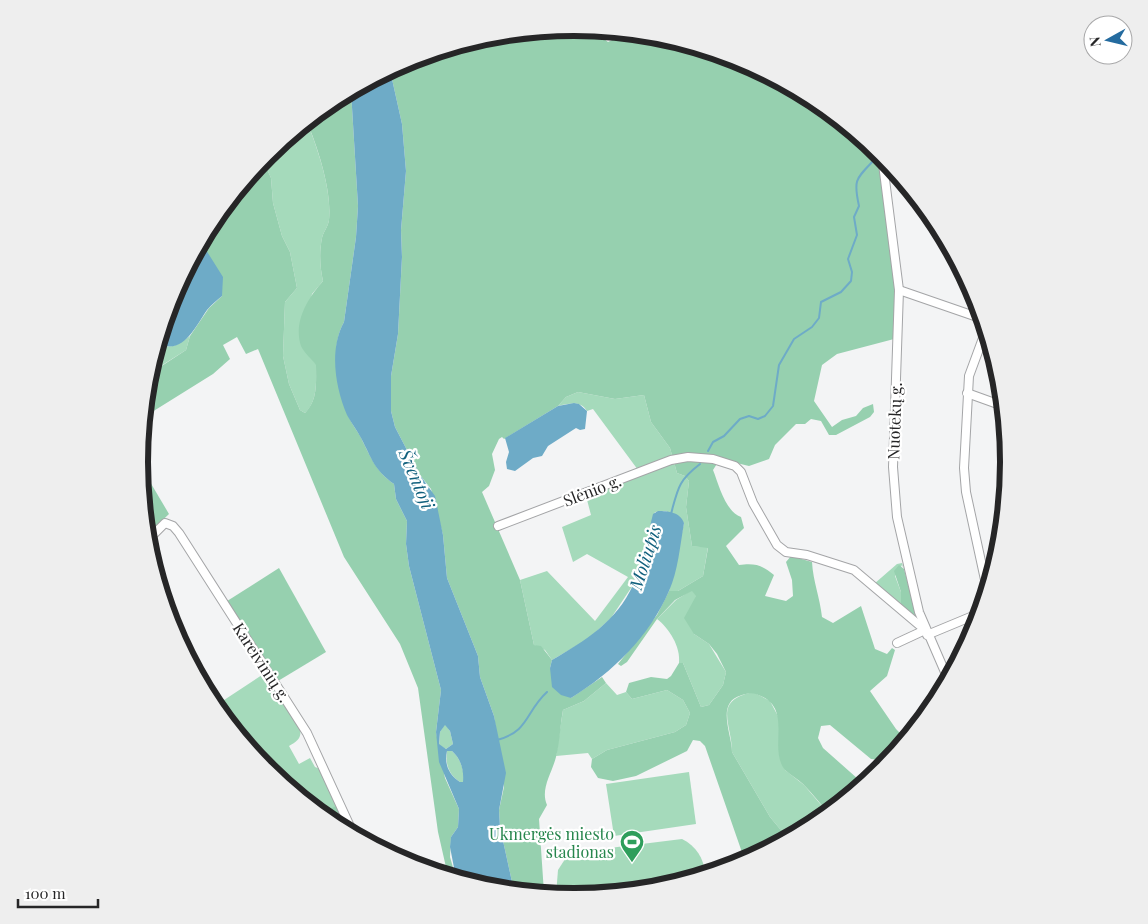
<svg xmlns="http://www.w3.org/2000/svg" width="1148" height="924" viewBox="0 0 1148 924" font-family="'Playfair Display',serif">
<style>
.green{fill:#a5dabb}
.forest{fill:#96d0af}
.water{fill:#6eabc7;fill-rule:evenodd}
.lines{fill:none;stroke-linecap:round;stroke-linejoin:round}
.stream{stroke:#6eabc7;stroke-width:2}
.minor-casing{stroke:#a4a5a7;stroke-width:10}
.minor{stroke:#fff;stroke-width:8}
.labels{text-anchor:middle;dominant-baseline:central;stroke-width:4.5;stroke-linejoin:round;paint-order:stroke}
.street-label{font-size:16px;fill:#262627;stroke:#fff}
.leisure-label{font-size:16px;fill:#27864d;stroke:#fff;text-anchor:end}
.water-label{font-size:18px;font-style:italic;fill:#11607d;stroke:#fff}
.rim{fill:none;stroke:#262627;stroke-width:6}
</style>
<rect width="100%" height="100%" fill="#f3f4f5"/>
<g class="green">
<path d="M307,122C318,149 332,191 329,220C328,227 323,232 322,238C319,253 320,267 323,281L312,294L302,347L316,364C316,382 318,400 305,413L300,410L289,384L283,356L285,302L297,288L290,252L282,236L273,203L271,178L263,160Z"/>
<path d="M190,336L186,350L153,371L151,368L158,343C171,351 178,344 190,336Z"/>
<path d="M578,392L615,399L644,395L651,422L670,448L677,473L685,476L689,481L686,507L692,546L708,547L703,576L678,591H669L684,523L666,511L655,512L633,585L611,618L588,639L552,660L545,650L534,645L520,580L547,571L595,621L628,577L587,554L573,562L562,527L591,515L586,496L641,474L593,409L587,411C580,400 569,404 558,406L566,397Z"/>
<path d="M902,563L904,569L902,565L895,576L901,592V608L874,584L897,564Z"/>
<path d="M692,590L696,595L694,634L709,644L726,672L723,685L709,705L701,707L683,663H679C681,647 669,628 657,619L676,600Z"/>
<path d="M265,673L299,726C303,737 298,741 289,746L299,764L310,758L315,767L320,769L338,805L333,823L267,769L218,710V704Z"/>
<path d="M606,683L617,695L626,692L632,699L667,690L683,700L690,713L686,725L675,732L607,750L592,759L588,753L556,756L563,710L584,701Z"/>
<path d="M753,692L770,701L779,718L785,770L804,785L828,813L815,823L794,835L780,829L770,817L732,752C732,723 712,701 753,692Z"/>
<path d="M445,724L450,731L453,744L446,749L439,745L440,732Z"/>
<path d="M447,751H452C461,759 464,770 464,782H460C449,775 445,764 447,751Z"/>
<path d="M689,772L696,824L614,836L606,784Z"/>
<path d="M682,839C696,846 704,858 705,874C657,889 605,900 556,895L558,870L569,853Z"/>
</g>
<g class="forest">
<path d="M574,28L598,30L600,36L608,42L627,33L659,36L741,61L816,101L879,153L895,272L894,339L837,354L822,365L814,401L832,427L842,420L856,416L863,408L873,404L874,412L870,417L836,435H829L821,421L811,419L805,424H796L775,445L769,459L749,466L720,459L713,470C719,485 725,511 741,517L744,528L726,546L739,565C755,563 762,565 774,575L765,596L786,601L793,596L792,580L786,562L791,556L812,562C813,581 820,598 822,617L833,623L861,606L875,649L887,654L892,648L895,650L887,676L870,691L896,729L906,739L886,764L881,760L871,759L830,725L821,726L818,738L823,748L858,779L862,785L828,813C820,803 812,793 803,784C798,779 790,775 785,770C768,749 792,712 763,697C755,693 751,692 742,695C715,702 732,734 732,752L770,817L780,829L794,835L745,861L705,746L700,741L693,740L687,751L636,776L613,781L598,778L591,767L592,759L607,750L675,732L686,725L690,713L683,700L667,690L632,699L626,692L629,683L651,677L667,679L671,676L679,663H683L701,707L709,705L723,685L726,672L717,654L709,644L694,634L684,618L696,596L692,591L675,600L657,619L627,662L621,666L618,664L657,615L669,591H678L703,576L708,548L692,546L686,507L689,481L685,476L677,473L670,448L651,422L644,395L615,399L578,392L566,397L558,406L504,439L502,437L499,439L492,454L495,470L489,486L482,492L520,580L534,645L541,646L552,660L550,668L571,698L602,677L606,683L584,701L563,710C560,726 560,742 556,757C552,773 540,789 547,805L539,819L544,893L514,891L500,827L499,810L504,787L494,716L480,677L478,656L447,578L443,535L431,489L420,475L395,427L391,411V376L398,334L402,257L401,230L406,171L402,124L390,70L408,60L490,36Z"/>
<path d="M351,91L358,206L356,237L344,322C329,349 338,386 348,415C351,424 359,432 363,442C372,460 377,472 394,484L396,499L407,521L406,544L409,566L441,690L436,732L445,778L459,809L458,827L451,837L450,857L456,878L448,876L438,832L418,688L400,644L344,557L258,349L246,354L237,337L223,345L230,359L213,374L144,417L151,368L154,371L186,350L190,336L209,308L222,296L201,242L213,220L263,160L271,178L273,203L282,236L290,252L297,288L285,302L283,356L289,384L300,410L305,413C318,400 316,382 316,365C312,359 304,353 301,346C293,322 308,298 323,281C320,267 319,253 322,238C323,232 328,227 329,220C332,191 318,148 307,122L333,101Z"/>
<path d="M140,465L169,514L147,535Z"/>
<path d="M899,565L904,569L915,610V616L912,617L901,608V592L894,571Z"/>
<path d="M279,568L326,652L278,681L268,672L224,603Z"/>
<path d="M338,805L351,833L333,823L335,819L330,809Z"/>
</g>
<g class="water">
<path d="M390,70L402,124L406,171L401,230L402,257L398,334L391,376V411L395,427L420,475L435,496L443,535L447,578L478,656L480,677L494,716L506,773L499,810L500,827L514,891L489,888L456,878L450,847L451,837L458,827L459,809L439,762L436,732L441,690L409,566L406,544L407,521L396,499L394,484C374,470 372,459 361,438C357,430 351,423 347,415C335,387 329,349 344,322L356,237L358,206L351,91ZM445,725L450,731L453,744L446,749L439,744L440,732ZM447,751H452C461,759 464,770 463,782H460C449,775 444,764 447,751Z"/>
<path d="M201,242L223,277L222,296C217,300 211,305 207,310C196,326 182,357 158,343L173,295Z"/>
<path d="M574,403L579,404L587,411L585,429L580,430L576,428L548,446L542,456L533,458L515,471L507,469L506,462L509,452L505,438L558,406Z"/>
<path d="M658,511C668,511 680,512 684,523C680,546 678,571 669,591C649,637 613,672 571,698L561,695L552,687L550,668L552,660C585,641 617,621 633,585C643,564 647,537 653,514Z"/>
</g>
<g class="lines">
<g class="stream">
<path d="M708,451L713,442L724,436L740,419L749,416L758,419L765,416L773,406L779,365L794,339L812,327L819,318L821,302L841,292L851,281L852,272L848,259L857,235L854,217L859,206C853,179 856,179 875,159"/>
<path d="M671,514C678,488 678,481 700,464"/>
<path d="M497,740C530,731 525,712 547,692"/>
</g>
<defs>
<g id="minor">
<path d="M882,156L899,290L893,467L897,517L919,612L948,679"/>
<path d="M899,290L983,319"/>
<path d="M986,330L969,376L964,468L966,492L987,589"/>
<path d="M967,393L1003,406"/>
<path d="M498,526L671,460L688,457L713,459L735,466L741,472L753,503L777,545L786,552L807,555L854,570L925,630L897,643"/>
<path d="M147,541L165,523L173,526L179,533L307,733L354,835"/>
<path d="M927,635L980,613"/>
</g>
</defs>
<use href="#minor" class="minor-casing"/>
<use href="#minor" class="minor"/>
</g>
<defs>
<symbol id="stadium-pin" viewBox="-11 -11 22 30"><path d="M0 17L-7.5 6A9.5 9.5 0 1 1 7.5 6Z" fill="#2e9e5b" stroke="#fff"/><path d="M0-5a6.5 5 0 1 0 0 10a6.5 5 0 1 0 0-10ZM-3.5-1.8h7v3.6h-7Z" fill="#fff"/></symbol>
</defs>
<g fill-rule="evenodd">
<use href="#stadium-pin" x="618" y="828" width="28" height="38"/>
</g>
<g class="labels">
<g class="street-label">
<text transform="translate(894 421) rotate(-88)">Nuotekų g.</text>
<text transform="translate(592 490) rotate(-21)">Slėnio g.</text>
<text transform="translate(262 662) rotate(57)">Kareivinių g.</text>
</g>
<g class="leisure-label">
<text x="614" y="833">Ukmergės miesto<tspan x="614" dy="18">stadionas</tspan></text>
</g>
<g class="water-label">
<text transform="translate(417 479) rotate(67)">Šventoji</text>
<text transform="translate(645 557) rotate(-72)">Moliupis</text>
</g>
</g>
<path d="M0 0H1148V924H0ZM148 462a426 426 0 1 1 852 0a426 426 0 1 1-852 0Z" fill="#eee" fill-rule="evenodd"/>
<path class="rim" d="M148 462a426 426 0 1 1 852 0a426 426 0 1 1-852 0Z"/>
<g transform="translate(1108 40) rotate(262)"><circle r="24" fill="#ffffff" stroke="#a8a8a9"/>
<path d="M0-4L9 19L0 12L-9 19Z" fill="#246b9f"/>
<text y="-8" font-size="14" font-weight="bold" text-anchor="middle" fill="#262627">N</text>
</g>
<path d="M18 899v8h80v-8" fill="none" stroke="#262627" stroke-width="2.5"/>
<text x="25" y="899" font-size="15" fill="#262627" stroke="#ffffff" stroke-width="4" paint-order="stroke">100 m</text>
</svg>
